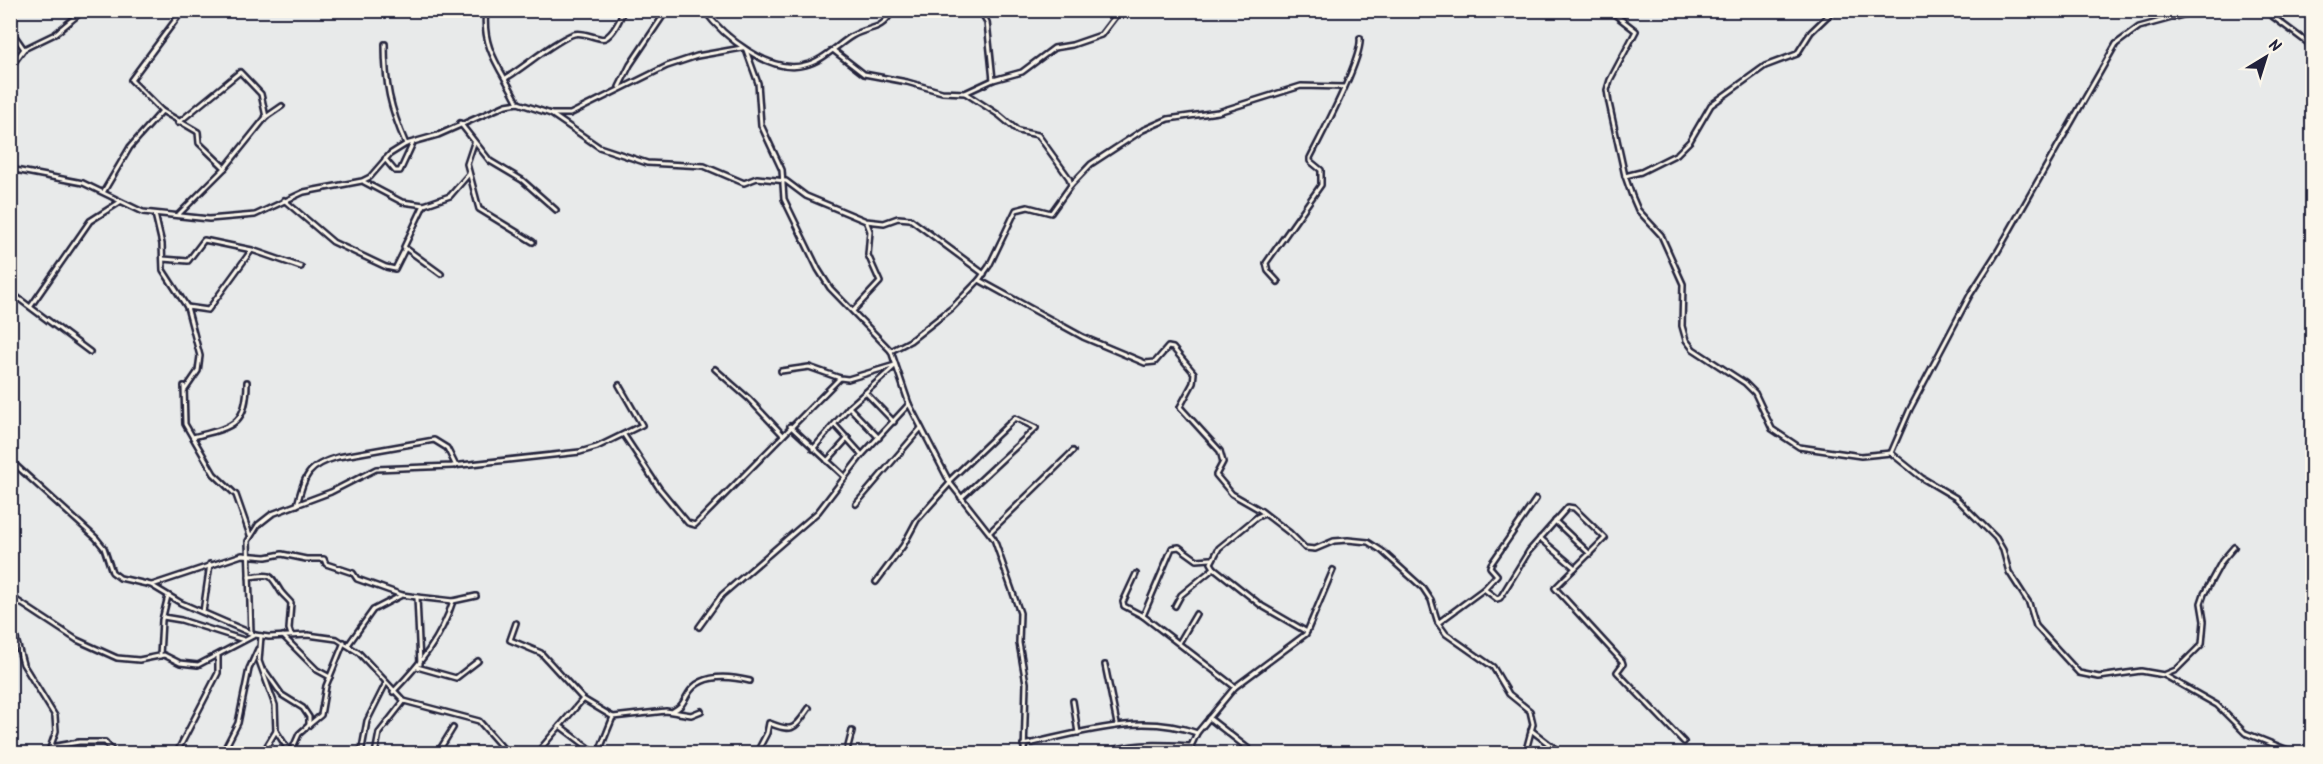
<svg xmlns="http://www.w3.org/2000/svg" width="2323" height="764" viewBox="0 0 2323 764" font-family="Kalam,sans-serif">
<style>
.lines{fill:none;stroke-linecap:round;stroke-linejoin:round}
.minor-casing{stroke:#22223b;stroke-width:8}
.minor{stroke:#fbf7ec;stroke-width:3}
</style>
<rect width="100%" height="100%" fill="#e8eaea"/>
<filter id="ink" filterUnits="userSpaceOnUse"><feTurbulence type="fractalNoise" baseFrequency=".0167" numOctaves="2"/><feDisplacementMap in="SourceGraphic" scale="12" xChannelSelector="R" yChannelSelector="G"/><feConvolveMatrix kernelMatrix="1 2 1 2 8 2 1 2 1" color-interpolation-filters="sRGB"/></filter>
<g filter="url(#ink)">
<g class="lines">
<defs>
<g id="minor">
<path d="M183,10L131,80L162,111L198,132L199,143L225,168"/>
<path d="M486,10C481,50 502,69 518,103"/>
<path d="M704,10C723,36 770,75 805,65C823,61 837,45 852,36C871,25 880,33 893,10"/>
<path d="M980,10L987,22L993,80"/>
<path d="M1609,10L1636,31L1610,80L1607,90L1609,103L1625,176L1632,196L1638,210L1661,235L1683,284L1682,326L1686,340L1693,349L1745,383L1755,393L1772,429L1799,447L1861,456L1891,453"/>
<path d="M2201,10L2139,27L2116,44L1998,251L1970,295L1910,409L1891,453L1922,478L1956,498L1996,538L2003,550L2009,572L2029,603L2036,626L2079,673L2099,677L2141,671L2164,675L2217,705L2245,733L2298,754"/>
<path d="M2264,10L2308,43L2312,61"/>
<path d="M10,29L24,49"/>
<path d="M385,44C385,84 390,108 406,144"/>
<path d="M746,50L758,83L761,125L782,170L784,199L818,269L830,288L891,351L909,404L950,483L994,539L1020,613L1019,643L1026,683L1024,754"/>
<path d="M833,50L864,74L907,82L942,92L965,93L993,80L1022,72L1054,48L1072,45L1101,35L1120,10"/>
<path d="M10,68L24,49L55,34L84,10"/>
<path d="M506,78C523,68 557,39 574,34C584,31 600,41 605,38C613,34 621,19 623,10"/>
<path d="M2312,80V85"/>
<path d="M619,87L630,65L667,10"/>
<path d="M965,93L999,115L1018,131L1038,135L1069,178L1071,185L1051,213L1028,207L1016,210L989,266L979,280"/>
<path d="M551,114L599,147L647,163L704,166L744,183L757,178L786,181L806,196L866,221L884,223L898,218L910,219L984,274"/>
<path d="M178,123L240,72L261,94L266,117"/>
<path d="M460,123L490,161L522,180L556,210"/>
<path d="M474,143L467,164L479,209L533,242"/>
<path d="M385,159L395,171H400L413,143"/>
<path d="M10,169L83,183L143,212L209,219L255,215L304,192L362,181L370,177L390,154L406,144L438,135L506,105L518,103L551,114H570L667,66L697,56L742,48"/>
<path d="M1625,176L1641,172L1677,154L1690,141L1711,105L1765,66L1797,54L1811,32L1834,10"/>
<path d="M364,182L402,202L424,205L450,196L469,174"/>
<path d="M1071,185L1091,164L1143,130L1168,119L1218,112L1301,86L1344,87"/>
<path d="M104,191L130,147L162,111"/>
<path d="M284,200L333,242L386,267L395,269L405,249"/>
<path d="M424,205L404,247L441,274"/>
<path d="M155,214L162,244L163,270L187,307L200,356L198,371L185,390"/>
<path d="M179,214L225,168L266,117L282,106"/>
<path d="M163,259L188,261L204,240L252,250L301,267"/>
<path d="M1278,282L1268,271L1266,263L1321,185V170L1310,161V158C1321,136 1363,58 1360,38"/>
<path d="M10,292L90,352"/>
<path d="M31,306L90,221L120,202"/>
<path d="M187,307L208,310L251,251"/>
<path d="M853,311L880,282L868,255L870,231L867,223"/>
<path d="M891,351L910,341L952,308L979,280L1083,337L1145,363L1155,362L1168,347L1173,348L1194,373L1193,383L1180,407L1220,451L1223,462L1216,475L1232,494L1260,510L1290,533L1305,548L1315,549L1334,541L1348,540L1368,542L1382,551L1423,588L1431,600L1438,623L1446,634L1493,667L1509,694L1530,711L1533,724L1525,754"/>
<path d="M715,369L749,399L783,435"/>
<path d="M781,371L809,367L840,378L848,379L895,365"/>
<path d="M184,386L185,424L214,474L236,495L250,535"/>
<path d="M866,393L894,422"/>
<path d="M849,407L879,438"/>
<path d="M835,425L862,455"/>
<path d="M790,426L845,477"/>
<path d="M624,435L659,488L688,523L695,525L840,378"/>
<path d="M193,437C232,427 247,426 247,382"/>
<path d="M813,449L849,407L895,366"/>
<path d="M10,460L96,538L104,548L112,572L120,578L151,585L181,603L255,635L269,637L308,635L337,639L359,653L404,701L479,721L508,754"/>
<path d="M827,461L848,438"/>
<path d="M950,480L1015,418L1036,428L961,498"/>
<path d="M856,504L921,428"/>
<path d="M297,505C305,475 307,466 338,457L434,440L447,448L456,466"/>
<path d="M1264,514L1257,517L1219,548L1211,563L1214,568L1262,606L1307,632"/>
<path d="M1555,521L1590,554"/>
<path d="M990,532L1073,451"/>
<path d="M1540,538L1575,568"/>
<path d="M1136,574L1123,602L1124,606L1143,616L1235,687"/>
<path d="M249,577C273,574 269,573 281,592C284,596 288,599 291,603L289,629L291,635"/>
<path d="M876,582L903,546L917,520L950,483"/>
<path d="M152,585L242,555L266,557L282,554L306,559H324L326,564L353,573L357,579L402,595L417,597L453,601L476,596"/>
<path d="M1484,589L1497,599L1500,598L1529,551L1568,507L1574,508L1605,538L1555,588L1622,661L1623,664L1617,672L1684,742"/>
<path d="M10,596L77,640L117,658L139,660L164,655L180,663L198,665L255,635"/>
<path d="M417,597L420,664"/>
<path d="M1175,606L1181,595L1214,568"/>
<path d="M203,612L210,564"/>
<path d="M1143,616L1172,548L1179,547L1197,560L1211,559"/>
<path d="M10,617L23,664L55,716L56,731L48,754"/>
<path d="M163,617L181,620L244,640"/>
<path d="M516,623L510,640L541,653L583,699L613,717L666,711L691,715L701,711"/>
<path d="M1438,623L1484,589L1497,575L1490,567L1491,564L1536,499"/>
<path d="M699,627L722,595L818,512L862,455L909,404"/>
<path d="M251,633L248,541L258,525L272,514L331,492L376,469L452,466L580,452L597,447L642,425L619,385"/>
<path d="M261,636L259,661L275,705L276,731L291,754"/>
<path d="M283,636L317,670L330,677"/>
<path d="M1179,643L1196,614"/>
<path d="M348,645L373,610L402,595"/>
<path d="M160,656L162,620L168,596"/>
<path d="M1105,665L1117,724"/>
<path d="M417,667L456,678L478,661"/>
<path d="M265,671L282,695L303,708L309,717V725L299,734L291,752"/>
<path d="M2164,675L2176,670L2202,644L2204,621L2201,603L2204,594L2222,561L2234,547"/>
<path d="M393,692C420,664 441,639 453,601"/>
<path d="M1073,701L1078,733"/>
<path d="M673,711C683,706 683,702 688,694C701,672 730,676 750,681"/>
<path d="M1209,718L1255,754"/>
<path d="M309,725L321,715L326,686L344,642"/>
<path d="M560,726L597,754"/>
<path d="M1531,730L1562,754"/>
<path d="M1023,745C1080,733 1140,712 1197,733"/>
<path d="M51,747L79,742H105L115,754"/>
<path d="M224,749L231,754"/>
<path d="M176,754L218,673V656"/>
<path d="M222,754L238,723L249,669L258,649"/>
<path d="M262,754L276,731"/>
<path d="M361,754L367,721L386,683"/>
<path d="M375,754L379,733L404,701"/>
<path d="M437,754L453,728"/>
<path d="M536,754L583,699"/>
<path d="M598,754L613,717"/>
<path d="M756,754L767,733L769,723C794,733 794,729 809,708"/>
<path d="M846,754L852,731"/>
<path d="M1095,754C1135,743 1150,744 1191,746"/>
<path d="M1191,754V746L1197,733L1235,687L1306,634L1333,570"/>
</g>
</defs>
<use href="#minor" class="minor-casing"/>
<use href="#minor" class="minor"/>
</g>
</g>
<rect width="2323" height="764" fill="none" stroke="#fbf7ec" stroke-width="36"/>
<rect x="18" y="18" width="2287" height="728" fill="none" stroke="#22223b" stroke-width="2" filter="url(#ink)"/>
<g transform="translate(2266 57) rotate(38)" stroke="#fbf7ec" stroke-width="4.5" paint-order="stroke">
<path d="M0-4.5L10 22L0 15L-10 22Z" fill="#22223b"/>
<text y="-9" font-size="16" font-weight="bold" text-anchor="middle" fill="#22223b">N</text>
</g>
</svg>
